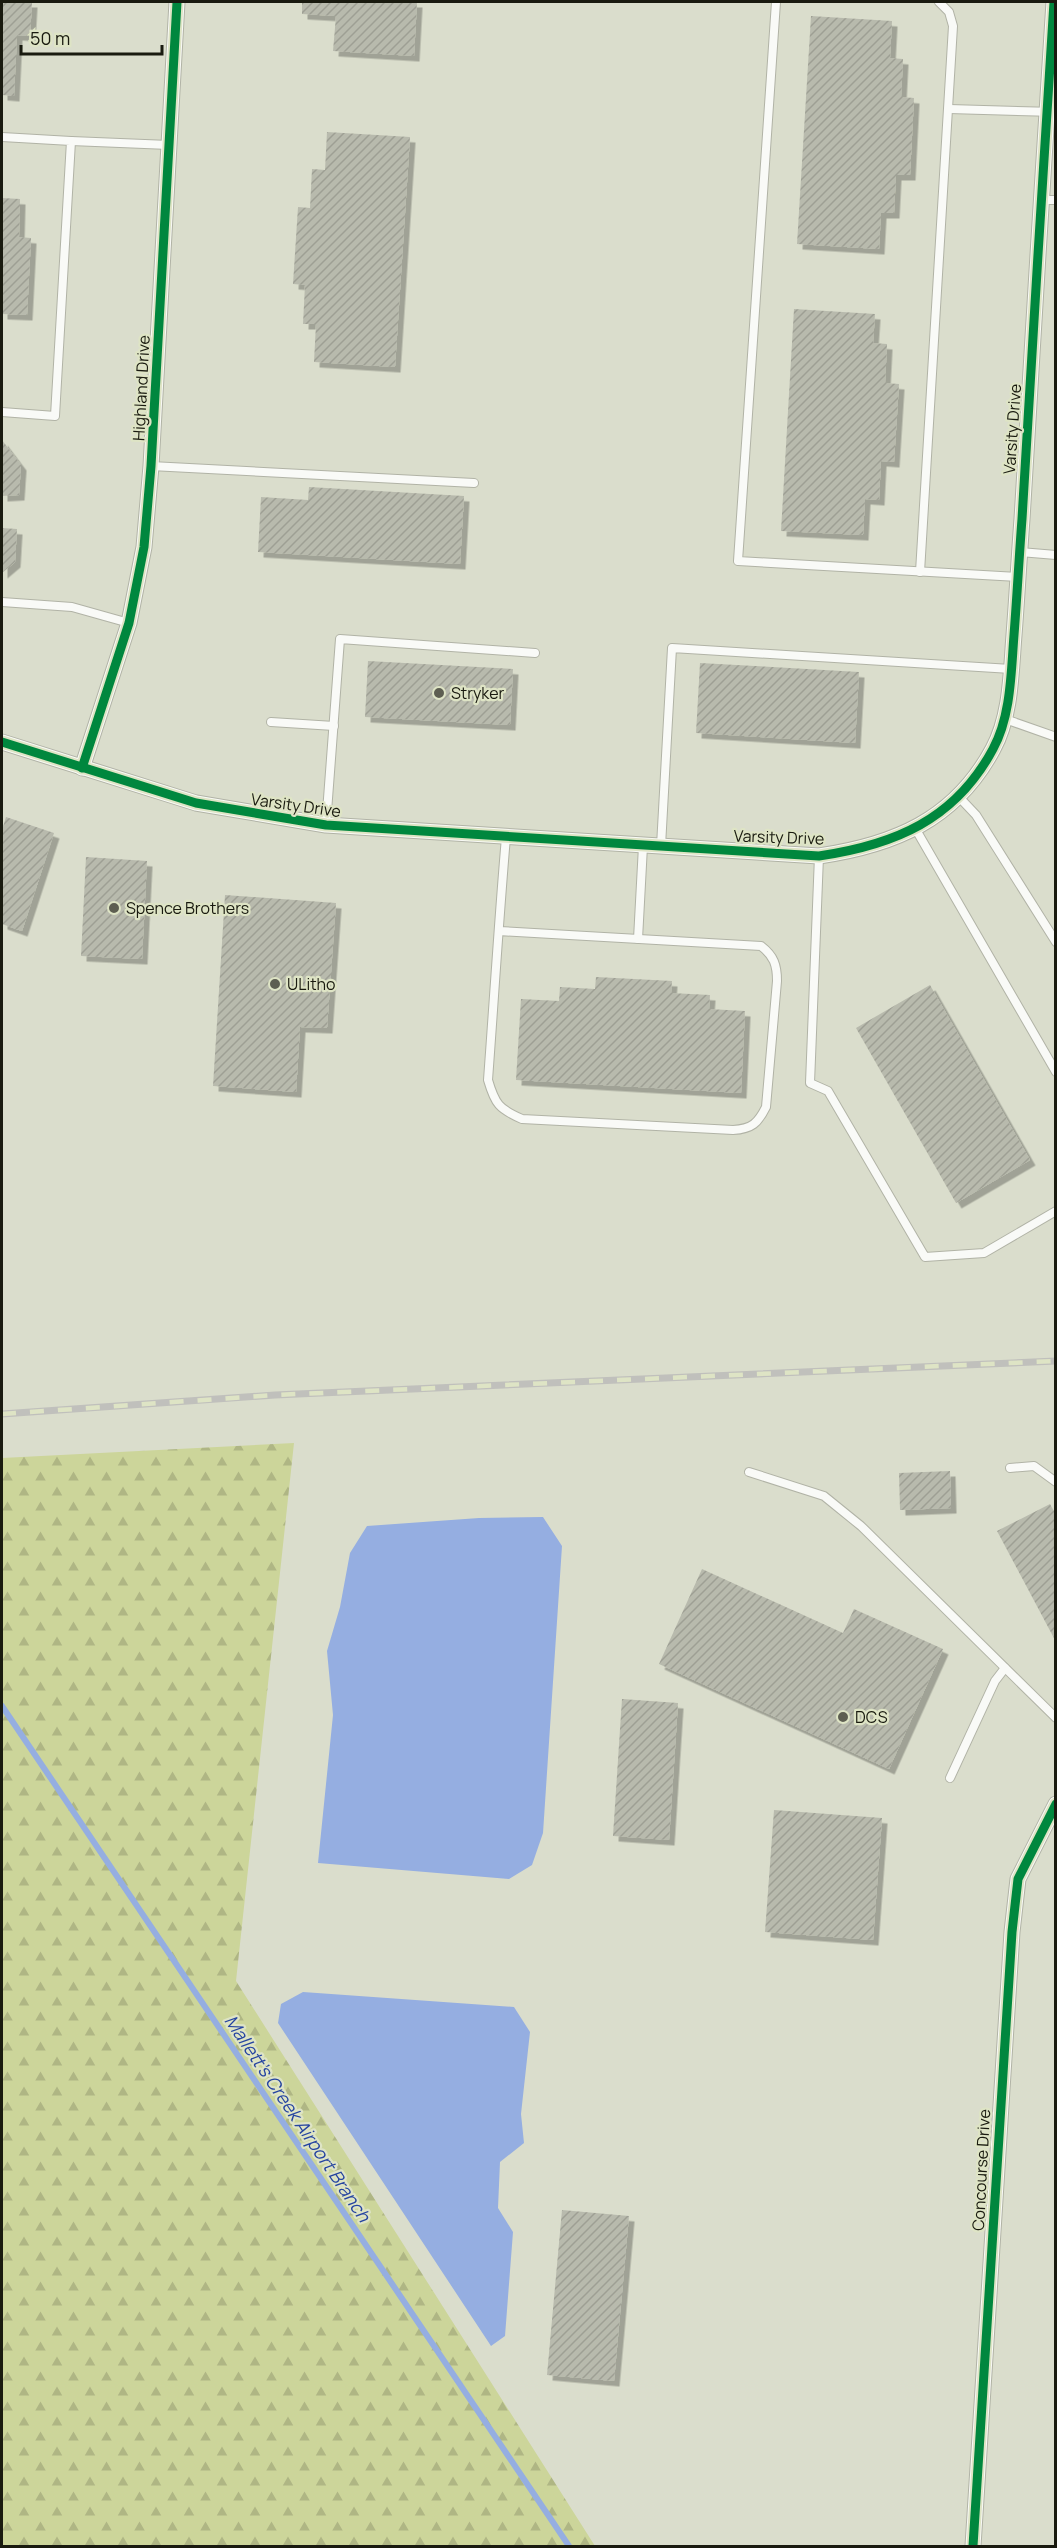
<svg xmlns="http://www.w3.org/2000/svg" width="1057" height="2548" viewBox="0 0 1057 2548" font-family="Manrope,sans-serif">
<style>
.forest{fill:url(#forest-firs)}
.water{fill:#95aee1}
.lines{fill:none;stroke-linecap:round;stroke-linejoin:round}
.stream{stroke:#95aee1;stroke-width:6}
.building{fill:url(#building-hatch);filter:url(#shadow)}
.lane-casing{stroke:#b1b3a6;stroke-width:10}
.street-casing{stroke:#b1b3a6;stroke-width:17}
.lane{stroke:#f9faf7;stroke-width:8}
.street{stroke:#f9faf7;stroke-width:15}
.rail-casing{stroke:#c0c0bc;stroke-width:7}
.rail{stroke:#dee4c5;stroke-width:4.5;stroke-dasharray:14;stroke-linecap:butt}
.cycleway-casing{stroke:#dee4c5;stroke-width:13}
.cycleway{stroke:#00873e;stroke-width:9}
.poi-dot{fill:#5d5e51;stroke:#dee4c5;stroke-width:2}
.labels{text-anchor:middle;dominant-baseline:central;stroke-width:4.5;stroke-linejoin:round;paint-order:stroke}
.street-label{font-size:16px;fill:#191a0f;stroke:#dee4c5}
.poi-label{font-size:16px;fill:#191a0f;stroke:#dee4c5;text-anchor:start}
.water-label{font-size:18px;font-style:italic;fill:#2544a0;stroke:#dee4c5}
</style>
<defs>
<pattern id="forest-firs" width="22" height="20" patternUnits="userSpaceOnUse" patternTransform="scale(1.5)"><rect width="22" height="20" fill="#ccd59a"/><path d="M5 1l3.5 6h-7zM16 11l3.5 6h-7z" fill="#afb684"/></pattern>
<pattern id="building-hatch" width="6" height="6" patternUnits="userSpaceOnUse" patternTransform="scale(1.5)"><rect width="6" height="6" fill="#b8baad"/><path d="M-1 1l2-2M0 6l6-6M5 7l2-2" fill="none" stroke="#9e9f94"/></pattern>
<filter id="shadow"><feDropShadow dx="5.5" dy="5.5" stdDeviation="0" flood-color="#0004"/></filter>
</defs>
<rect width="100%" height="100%" fill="#daddcc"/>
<path class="forest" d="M294,1443L236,1981L595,2546H2V1458Z"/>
<g class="water">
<path d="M543,1517L562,1546L543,1833L532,1865L509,1879L318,1863L333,1715L327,1651L340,1607L350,1553L367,1526L479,1518Z"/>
<path d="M303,1992L514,2007L530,2032L521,2114L524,2143L500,2162L498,2208L513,2232L505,2336L491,2346L278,2023L281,2004Z"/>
</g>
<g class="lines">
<path class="stream" d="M2,1706L569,2546"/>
</g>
<g class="building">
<path d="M2,2H32L30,36L17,35L14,96L2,95Z"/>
<path d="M302,2H417L414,56L333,51L336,16L302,14Z"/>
<path d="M811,16L892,21L890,58L903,59L901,97L914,98L910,175H896L894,213H881L879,249L797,244Z"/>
<path d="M327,132L410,137L395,367L314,362L316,324H303L305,285L293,284L298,207L310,208L312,169L325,170Z"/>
<path d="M2,198L20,199L19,237L31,238L27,315L2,314Z"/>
<path d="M794,309L875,314L873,343L887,344L885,383L899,384L894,462L881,461L879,500L865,499L863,535L781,531Z"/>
<path d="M2,440L21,465L19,495L2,496Z"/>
<path d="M309,487L464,496L460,564L258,552L261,497L308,500Z"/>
<path d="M2,528L17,529L15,562L2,573Z"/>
<path d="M368,661L513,669L510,725L365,717Z"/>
<path d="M700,663L859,672L855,743L696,733Z"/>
<path d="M6,817L54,833L22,931L2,924V830Z"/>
<path d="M86,857L147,861L142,959L81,956Z"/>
<path d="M225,895L336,903L327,1028L300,1027L296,1092L213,1086Z"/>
<path d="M596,977L672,981L671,993L710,995L709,1009L745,1011L741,1093L516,1080L521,999L559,1001L560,987L595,989Z"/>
<path d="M930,985L1030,1160L956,1203L856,1028Z"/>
<path d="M950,1471L951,1508L900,1510L899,1473Z"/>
<path d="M1050,1504L1056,1515V1642L997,1531Z"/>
<path d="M702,1569L843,1633L854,1609L943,1649L889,1769L659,1664Z"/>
<path d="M622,1699L678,1703L669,1840L613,1836Z"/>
<path d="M774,1810L882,1818L873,1940L765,1932Z"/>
<path d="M562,2210L629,2216L614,2381L547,2375Z"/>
</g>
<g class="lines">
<defs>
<g id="lane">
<path d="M776,2L738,561L1018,577"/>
<path d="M949,109L1056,112"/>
<path d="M2,137L71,141L55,416L2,412"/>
<path d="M71,141L169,145"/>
<path d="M1041,200H1056"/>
<path d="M151,466L474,483"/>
<path d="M1020,552L1056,555"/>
<path d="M920,572L953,26L949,12L939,2"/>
<path d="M2,602L72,607L129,623"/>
<path d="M1005,719L1056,737"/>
<path d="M271,722L334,726"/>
<path d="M958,796L976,815L1056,942"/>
<path d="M326,825L340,639L535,653"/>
<path d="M915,828L1056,1072"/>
<path d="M661,846L672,648L1011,669"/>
<path d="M819,856L810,1083L828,1091L925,1257L984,1253L1056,1211"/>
<path d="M499,931L761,946C774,956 777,965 777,981L766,1107C758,1123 752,1129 733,1130L522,1119C499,1109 495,1104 488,1080C494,999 499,918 506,837"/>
<path d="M638,939L643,846"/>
<path d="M1010,1468L1034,1466L1056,1482"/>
<path d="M749,1472L824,1496L861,1526L1056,1718"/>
<path d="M950,1778L995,1681L1005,1668"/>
</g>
<g id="street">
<path d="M2,742L196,803L326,825L819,856C894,845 955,820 993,749C1011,716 1011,673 1014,635C1017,597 1019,558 1022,519C1032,347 1043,174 1054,2"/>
<path d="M82,768L129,623L144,547L151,466L177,2"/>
<path d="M973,2546L1012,1932L1018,1879L1056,1804"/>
</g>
</defs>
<use href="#lane" class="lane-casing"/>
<use href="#street" class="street-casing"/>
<use href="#lane" class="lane"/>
<use href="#street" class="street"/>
<defs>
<path id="rail" d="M2,1414L275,1395L1056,1361"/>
</defs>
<use href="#rail" class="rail-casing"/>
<use href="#rail" class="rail"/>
<defs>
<g id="cycleway">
<path d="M2,742L196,803L326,825L819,856C894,845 955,820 993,749C1011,716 1011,673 1014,635C1017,597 1019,558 1022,519C1032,347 1043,174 1054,2"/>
<path d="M82,768L129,623L144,547L151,466L177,2"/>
<path d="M973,2546L1012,1932L1018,1879L1056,1804"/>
</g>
</defs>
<use href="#cycleway" class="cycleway-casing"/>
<use href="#cycleway" class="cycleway"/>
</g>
<g class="poi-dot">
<circle cx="439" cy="693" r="6"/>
<circle cx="114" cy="908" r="6"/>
<circle cx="275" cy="984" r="6"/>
<circle cx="843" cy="1717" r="6"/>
</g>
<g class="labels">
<g class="street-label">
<text transform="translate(141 388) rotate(-87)">Highland Drive</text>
<text transform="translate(1012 429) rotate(-86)">Varsity Drive</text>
<text transform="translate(296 805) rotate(8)">Varsity Drive</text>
<text transform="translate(779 837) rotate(2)">Varsity Drive</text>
<text transform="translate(981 2170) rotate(-87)">Concourse Drive</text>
</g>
<g class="poi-label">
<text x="451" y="693">Stryker</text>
<text x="126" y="908">Spence Brothers</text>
<text x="287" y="984">ULitho</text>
<text x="855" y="1717">DCS</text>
</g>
<g class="water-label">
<text transform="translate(298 2118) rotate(56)">Mallett's Creek Airport Branch</text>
</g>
</g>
<rect width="1057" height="2548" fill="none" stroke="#191a0f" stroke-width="6"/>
<path d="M21 45v9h141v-9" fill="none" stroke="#191a0f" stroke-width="3"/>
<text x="30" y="45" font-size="18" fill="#191a0f" stroke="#dee4c5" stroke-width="4.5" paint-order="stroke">50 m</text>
</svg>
